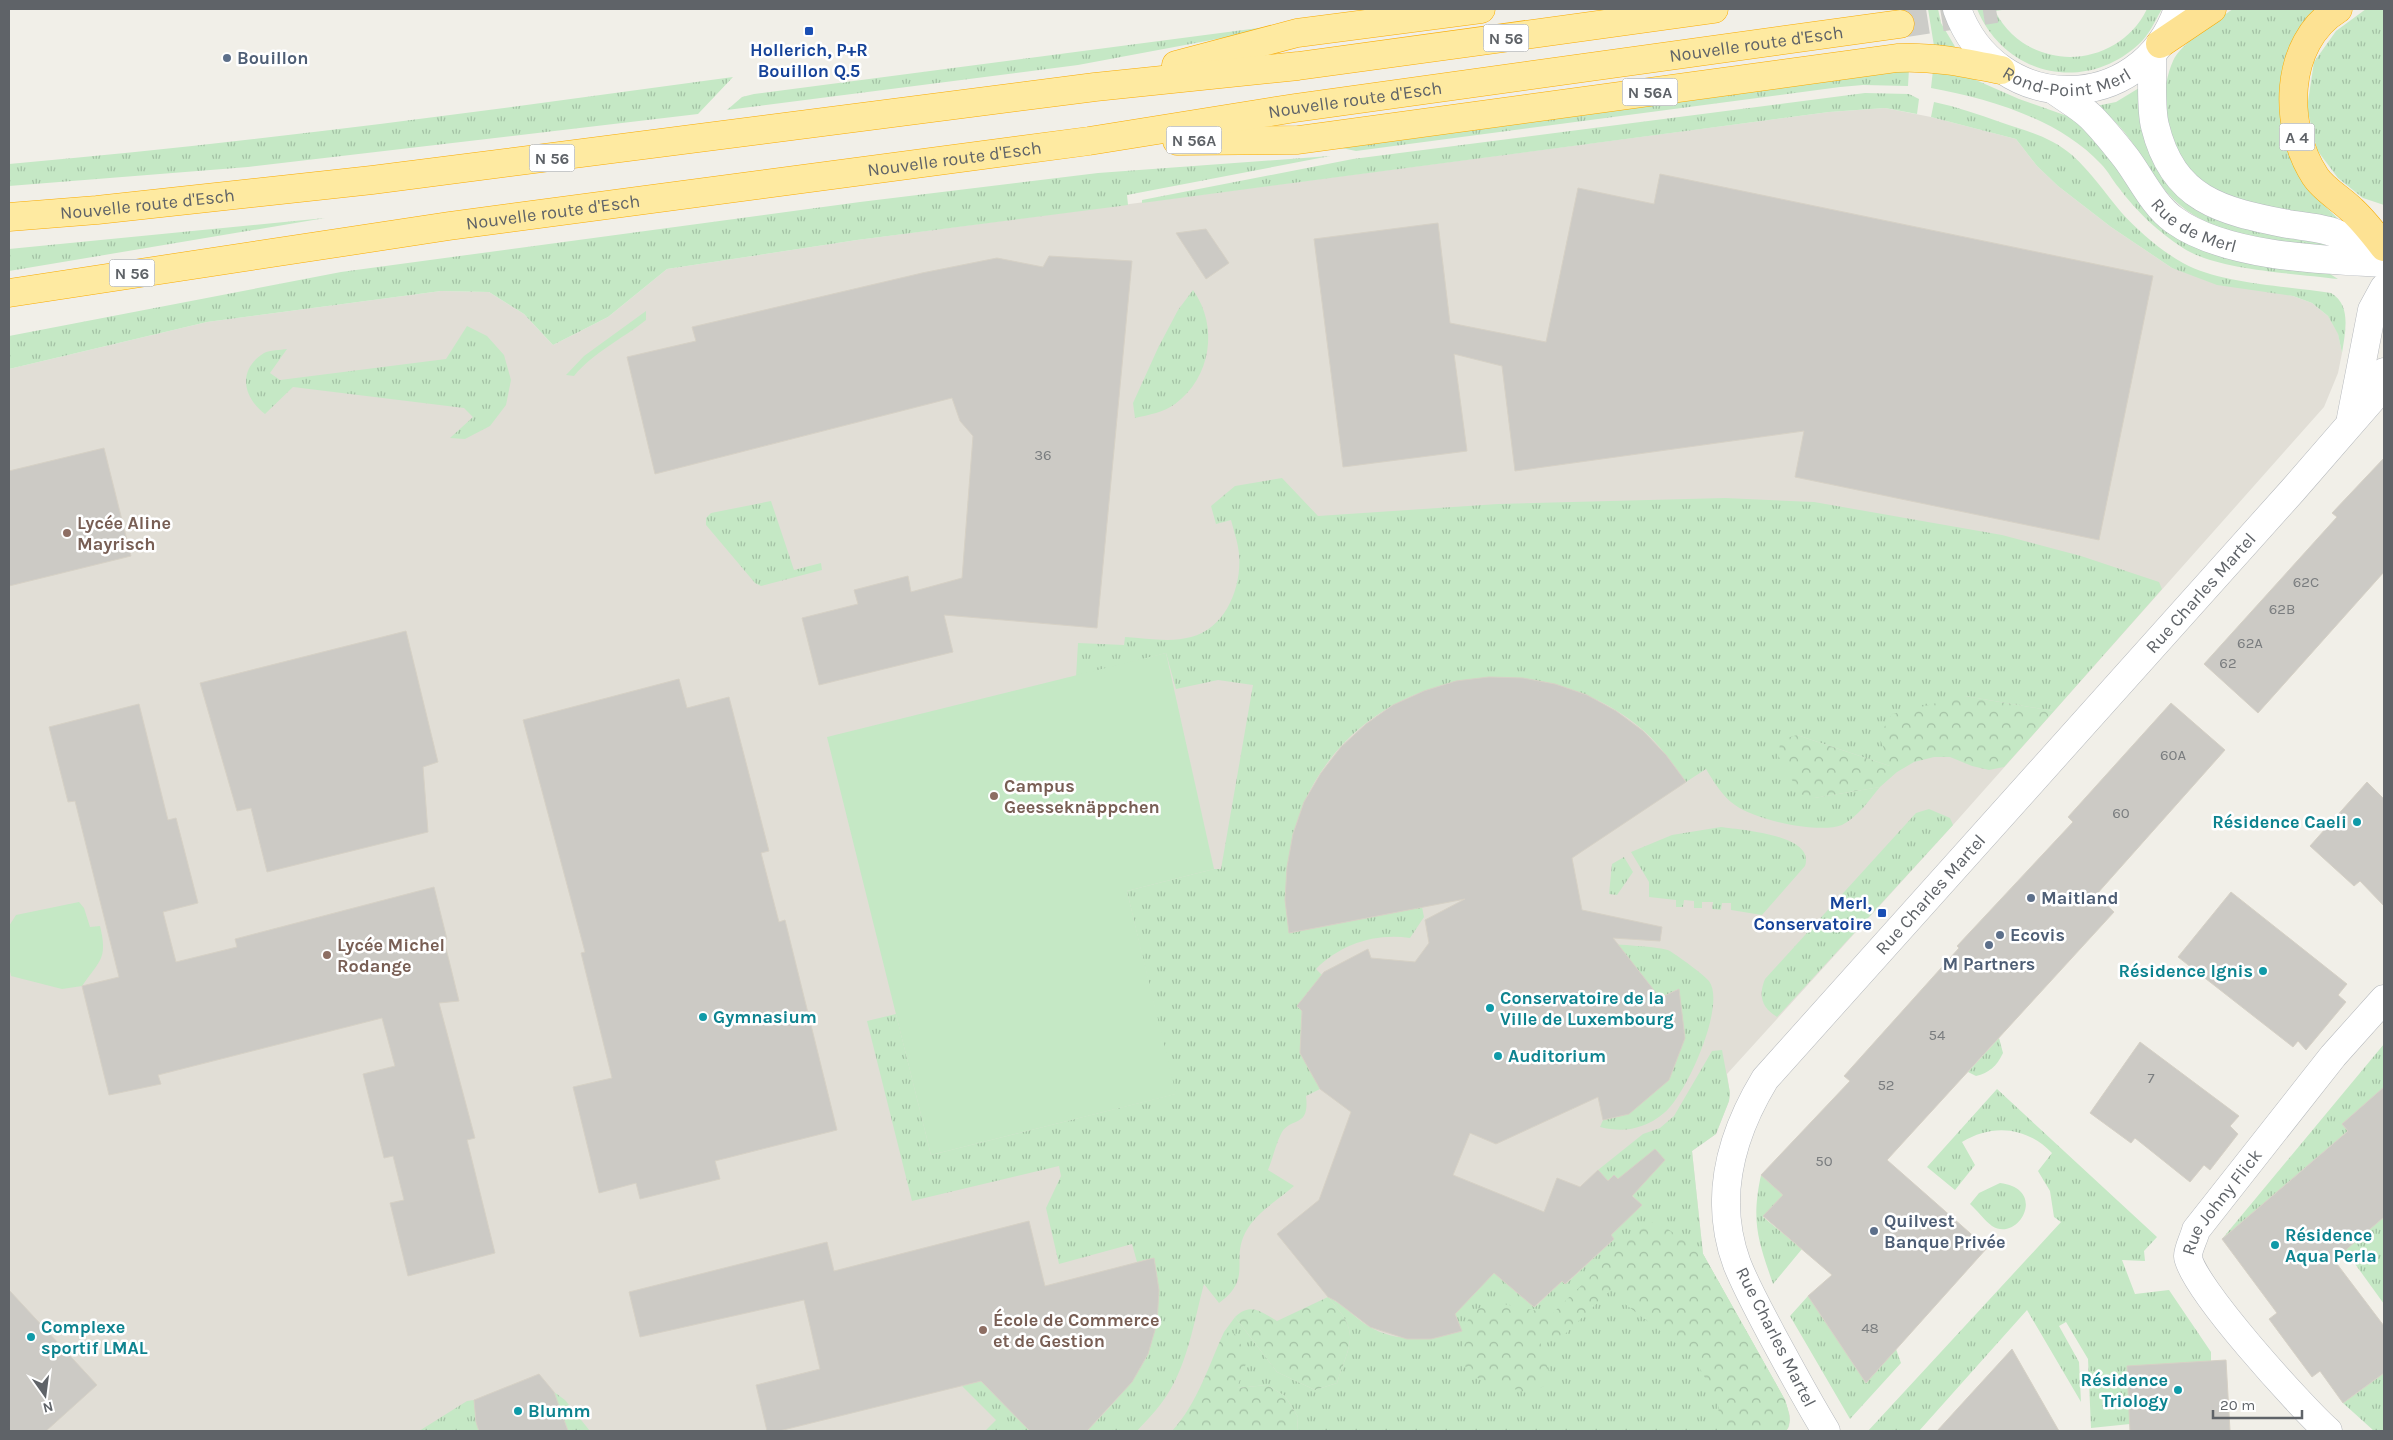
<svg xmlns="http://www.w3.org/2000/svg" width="2393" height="1440" viewBox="0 0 2393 1440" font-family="Karla,sans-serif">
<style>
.education{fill:#e1ded6}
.grass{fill:url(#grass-tufts)}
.forest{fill:url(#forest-crowns)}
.pitch{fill:#c5e8c5}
.building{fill:#cccac5;stroke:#d6d1c6}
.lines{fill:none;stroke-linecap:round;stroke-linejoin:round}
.trunk-tunnel{stroke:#ccccc8;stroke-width:28;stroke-dasharray:28 14;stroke-linecap:butt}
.minor-casing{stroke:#b5b8bc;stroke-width:29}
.secondary-casing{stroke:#b6babf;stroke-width:29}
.trunk-casing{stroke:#f9ab00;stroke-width:29}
.motorway-casing{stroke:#f9ab00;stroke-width:29}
.minor{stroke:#fff;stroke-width:28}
.secondary{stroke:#fff;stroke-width:28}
.trunk{stroke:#feeaa1;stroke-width:28}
.motorway{stroke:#fde293;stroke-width:28}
.transit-dot{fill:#1a4fb4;stroke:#fff;stroke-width:2}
.service-dot{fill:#5c6f8a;stroke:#fff;stroke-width:2}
.education-dot{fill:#8d6e63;stroke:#fff;stroke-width:2}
.culture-dot{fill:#0f9aa8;stroke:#fff;stroke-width:2}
.labels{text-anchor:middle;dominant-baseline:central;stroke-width:5;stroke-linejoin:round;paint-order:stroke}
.number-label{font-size:15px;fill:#7a7d7f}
.shield{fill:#fff;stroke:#8f9295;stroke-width:1}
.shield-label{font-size:16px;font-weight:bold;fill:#5f6368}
.street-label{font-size:18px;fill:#5f6368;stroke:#fff}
.transit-label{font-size:18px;font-weight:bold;fill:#164399;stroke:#fff}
.service-label{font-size:18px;font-weight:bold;fill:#4e5e75;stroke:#fff;text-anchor:start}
.education-label{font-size:18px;font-weight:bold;fill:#785e54;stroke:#fff;text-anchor:start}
.culture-label{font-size:18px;font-weight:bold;fill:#0d838f;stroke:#fff;text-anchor:start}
</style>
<defs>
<pattern id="grass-tufts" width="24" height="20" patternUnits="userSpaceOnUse" patternTransform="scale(1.25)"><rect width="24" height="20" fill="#c5e8c5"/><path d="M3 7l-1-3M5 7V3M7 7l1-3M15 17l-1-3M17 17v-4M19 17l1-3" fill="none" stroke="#a3c0a4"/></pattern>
<pattern id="forest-crowns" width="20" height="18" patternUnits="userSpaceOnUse" patternTransform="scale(1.25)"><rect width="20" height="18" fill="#c5e8c5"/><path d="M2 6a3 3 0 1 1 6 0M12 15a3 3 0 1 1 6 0" fill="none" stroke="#a3c0a4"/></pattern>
</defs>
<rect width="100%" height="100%" fill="#f1efe8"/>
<path class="education" d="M1885,108L1931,117L2016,139L2037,166L2058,186L2111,227L2172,268L2293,296L2312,303L2328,316L2338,333L2342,353L2338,373L2324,407L1953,825L1727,1074L1730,1093L1729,1101L1716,1134L1692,1151L1703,1254L1785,1400L1790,1416L1789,1427L1786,1431H9V369L207,322L441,291L489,292L524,314L553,345L608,317L667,269L857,240L1829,112Z"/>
<g class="grass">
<path d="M1928,9H1938L1941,23L1957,50L1934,46Z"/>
<path d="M1977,9H2009L1995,11C2027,74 2117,71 2147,9H2162C2155,21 2149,35 2139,44C2085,94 2005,76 1977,9Z"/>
<path d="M2233,9H2319C2312,16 2304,24 2299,32C2271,80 2275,138 2305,184C2314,197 2328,208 2339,220C2299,214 2253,212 2216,193C2170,170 2153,107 2173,61C2180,44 2218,19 2233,9Z"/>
<path d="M2366,9H2384V205L2363,198L2338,178L2317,150L2307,108L2314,62L2336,31Z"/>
<path d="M1319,20L1078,65L727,110L742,97L754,94Z"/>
<path d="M1909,69L1908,86L1863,85L1840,87L1356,151L1332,146Z"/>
<path d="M1933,70L1969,77L2019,99L2070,117L2087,127L2139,195L2330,274L2338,279C2294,273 2219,271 2183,248C2158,232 2136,211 2119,188C2113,181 2108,171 2101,164C2059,119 1990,99 1931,88Z"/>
<path d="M733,77L698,114L248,167L9,186V164C251,143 492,110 733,77Z"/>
<path d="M2144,85L2154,160L2328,243V246L2324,249C2265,239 2199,237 2160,184C2137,153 2129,129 2096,106L2116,102Z"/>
<path d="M1865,93L1909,94L1919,99L1917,114L1885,108L1829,112L1142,203V200L1353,159Z"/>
<path d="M1934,102C1957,107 1978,114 2000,122C2026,131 2050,136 2072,155C2091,172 2105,193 2121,212C2138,231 2160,250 2183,263C2221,284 2287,286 2331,293C2352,305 2345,333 2342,353L2338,334L2328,316L2312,303L2293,296L2217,285L2172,268L2111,227L2058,186L2037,166L2016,139L1931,117Z"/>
<path d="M1330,156L1127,195L1128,205L857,240L667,269L608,317L553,345L524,314L489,292L441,291L207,322L9,369V336L341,272L860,202L1098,173Z"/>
<path d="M325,218L9,271V249Z"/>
<path d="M1193,290C1219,326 1211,378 1175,404C1164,412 1149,415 1135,418L1133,403L1158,348L1178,310Z"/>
<path d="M646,311V320C622,339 594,352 574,376L566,375L584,356Z"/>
<path d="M467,326L487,336L504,355L511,380L506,405L490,426L465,439L450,438L473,417L464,408L293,387L265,414C243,397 237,370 264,353C270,350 280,350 287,349L270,373L280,380L446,359Z"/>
<path d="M1282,478L1318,516L1498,504L1725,498L1814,502L2002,535L2081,556L2159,582L2162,589L2054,711L1965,696L1890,766L1797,735L1814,798L1880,787C1870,799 1857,818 1842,825C1819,834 1755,820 1735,805C1722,796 1714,782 1706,769L1686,782C1673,764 1660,745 1643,730C1535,638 1362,671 1304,803C1286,845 1284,888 1289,933L1422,907L1424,917L1410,938C1375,933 1341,944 1316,969L1322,975L1302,1011L1320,1089L1306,1096C1310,1128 1291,1117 1282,1132C1276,1143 1273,1158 1268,1170L1294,1186C1279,1199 1259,1211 1248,1228C1228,1259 1255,1277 1219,1303L1204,1284C1194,1321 1188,1363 1167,1395C1159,1408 1147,1420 1137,1431H1087C1143,1374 1168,1341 1154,1258L1137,1262L1132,1244L1059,1264L1046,1208L1061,1176L1059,1166L912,1201L867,1021L896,1014L931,1155L1175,1094L1127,891L1214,869H1221L1253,685L1218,680L1176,689L1166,653L1076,677L1078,643L1124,645L1125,637C1146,638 1170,643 1191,637C1226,628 1242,587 1239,554C1238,543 1234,531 1231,520L1216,524L1211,506L1235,486Z"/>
<path d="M771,501L794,570L821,563L822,570L761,586L755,583L706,525V518L711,513Z"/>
<path d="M1929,809L1950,818L1953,825L1777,1017C1762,1008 1758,996 1765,979L1916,813Z"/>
<path d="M1721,827C1742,830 1816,835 1805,866L1762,915L1731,910V903H1722L1721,910L1712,909L1713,902H1702V908H1694V901L1684,900L1683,907H1676V900L1649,897V882L1631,852L1672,835Z"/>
<path d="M1624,857L1633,872L1617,895L1609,894L1612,864Z"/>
<path d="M1602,943C1615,945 1660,946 1670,951C1679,957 1702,973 1709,981C1727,1005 1685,1097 1664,1113C1645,1129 1624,1133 1600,1127L1603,1120L1629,1113L1678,989L1660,998L1637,969L1600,953Z"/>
<path d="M1999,1038L2003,1053C1997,1066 1989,1073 1976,1076L1968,1072Z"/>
<path d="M2384,1044V1089L2383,1088L2342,1124L2348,1131L2222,1239Z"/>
<path d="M1722,1050L1730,1093L1729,1101L1716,1134L1692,1151L1703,1254L1785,1400C1788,1411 1793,1421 1786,1431H1297L1298,1417L1285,1396L1267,1385L1237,1388L1224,1332L1235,1317L1277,1372L1315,1390L1337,1383C1351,1339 1361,1334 1328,1297C1343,1304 1354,1317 1368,1326C1398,1344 1430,1339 1462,1331L1429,1256L1496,1262L1514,1290L1535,1307L1562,1281L1566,1284L1614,1239L1611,1235L1641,1205L1614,1175L1608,1181L1598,1170L1643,1134L1660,1128L1674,1116L1712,1051Z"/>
<path d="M1997,1089L2157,1237L2144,1251L2145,1261L2122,1260L2135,1294L2169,1290L2211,1352V1361L2130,1424L2091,1428L2088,1359L2066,1322L2059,1326L2079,1362L2081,1402L2027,1310L1919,1431H1868L2061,1222L2054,1217L2050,1191L2038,1171L2052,1153C2027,1127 1993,1123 1962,1142L1975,1165L1955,1190L1927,1167Z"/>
<path d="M1761,1175L1783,1195L1763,1217L1802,1249L1773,1284C1758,1240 1751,1222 1761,1175Z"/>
<path d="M2000,1183C2049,1189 2018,1243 1992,1226C1984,1220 1977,1210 1970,1204L1979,1193Z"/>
<path d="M2384,1217V1304L2345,1250Z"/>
<path d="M1808,1296L1866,1383L1896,1349L1901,1363L1850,1419L1790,1316Z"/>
<path d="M2384,1373V1431H2374L2343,1403Z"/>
<path d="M981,1381L1030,1431H985L996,1420L962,1386Z"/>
<path d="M554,1392L565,1400L590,1431H568Z"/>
<path d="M474,1400L476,1422L479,1431H419L467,1401Z"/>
</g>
<g class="forest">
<path d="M1965,696L2054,711L2004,767L1989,770L1972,766L1950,757H1934L1914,762L1897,772L1880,787L1814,798L1800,794L1779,757L1780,740L1797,735L1890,766L1879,736L1892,714Z"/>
<path d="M1647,1221L1665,1227L1703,1254L1785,1400C1788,1411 1793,1421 1786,1431H1717L1719,1403L1693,1356L1625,1304L1618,1283L1565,1334L1557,1337L1538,1335L1549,1372L1544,1386L1528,1393L1480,1379L1468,1373L1462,1358V1331L1473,1311L1494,1302L1552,1314Z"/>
<path d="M1328,1297C1361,1334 1351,1339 1337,1383L1315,1390L1277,1372L1235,1317C1251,1302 1261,1312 1277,1321Z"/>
<path d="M1224,1332L1235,1334L1248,1358L1237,1388L1267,1385L1285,1396L1298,1417L1297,1431H1172C1197,1404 1209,1365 1224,1332Z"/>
</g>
<g class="pitch">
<path d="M1166,653L1214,869L1127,891L1176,1094L931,1155L827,737Z"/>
<path d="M79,902L84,908L90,927L100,926C108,959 100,960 82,986L62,989L11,976L9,967V926L16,915Z"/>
</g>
<g class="building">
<path d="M1660,174L2153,276L2099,540L1795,477L1804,431L1515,471L1502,366L1454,354L1467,451L1343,467L1314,239L1438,223L1450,323L1546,342L1578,188L1654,204Z"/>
<path d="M1206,229L1229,263L1206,279L1176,233Z"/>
<path d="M1049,256L1132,261L1097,628L944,615L953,652L819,685L802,618L858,604L854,590L908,576L911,592L962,578L973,436L960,421L952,398L655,474L627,357L696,341L692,327L922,273L997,258L1043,267Z"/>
<path d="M104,448L131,556L9,586V471Z"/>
<path d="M2384,458V572L2258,713L2204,664L2337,517L2332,513Z"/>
<path d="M406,631L438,762L423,767L428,832L267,872L251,808L237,811L200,683Z"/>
<path d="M1489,677L1523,678L1555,684L1587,695L1616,711L1643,731L1666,755L1686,782L1572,858L1582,910L1662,927L1660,941L1613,938L1660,998L1679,989L1685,1038L1669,1080L1629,1114L1603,1120L1598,1097L1496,1144L1470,1133L1453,1175L1544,1212L1557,1178L1580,1187L1598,1170L1608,1181L1614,1175L1618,1179L1655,1149L1665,1160L1632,1196L1642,1205L1611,1235L1614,1239L1565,1284L1562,1281L1534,1307L1494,1273L1455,1314L1462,1331L1431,1339H1407L1370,1327L1336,1301L1328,1297L1277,1234L1319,1200L1351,1112L1320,1089L1300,1053L1302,1011L1297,1006L1324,972L1368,949L1371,958L1415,962L1429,943L1425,920L1465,899L1289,933L1285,900L1287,867L1293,834L1304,802L1321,773L1341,747L1366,724L1393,705L1424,691L1456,681Z"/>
<path d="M679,679L687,708L729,697L769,851L761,853L779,922L785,920L837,1130L715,1161L720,1179L640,1199L636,1183L599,1193L573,1087L612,1078L581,953L585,952L523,720Z"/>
<path d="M2171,703L2225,750L2096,895L2114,912L1887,1160L1987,1248L1866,1383L1808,1296L1832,1275L1763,1216L1783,1195L1761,1175L1850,1081L1844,1076L1959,948L1957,946L2073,822L2068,817Z"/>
<path d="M139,704L168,820L176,818L198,903L163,912L176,962L237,947L235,939L434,887L447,939L444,940L459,1001L439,1003L475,1138L467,1140L495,1253L408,1276L390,1203L404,1200L393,1156L384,1158L363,1074L395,1066L382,1018L158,1075L161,1084L109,1095L82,986L119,977L75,801L68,802L49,727Z"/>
<path d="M2367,782L2384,799V906L2360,881L2354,886L2310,846Z"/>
<path d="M2231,892L2347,984L2338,995L2346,1002L2306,1050L2298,1041L2293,1047L2178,957Z"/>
<path d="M2140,1042L2239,1116L2230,1126L2238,1134L2210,1170L2204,1165L2190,1182L2135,1138L2131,1143L2090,1113Z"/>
<path d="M2384,1087V1217L2334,1260L2384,1326V1373L2343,1403L2320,1371L2312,1377L2269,1319L2277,1313L2222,1239L2348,1131L2342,1124Z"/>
<path d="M1029,1221L1045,1286L1154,1258L1159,1290L1157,1323L1148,1354L1132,1382L1087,1431H1030L981,1381L779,1431H767L756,1385L820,1369L804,1300L640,1337L629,1292L827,1242L834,1271Z"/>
<path d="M9,1290L97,1385L46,1431H9Z"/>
<path d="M2012,1349L2059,1431H1937Z"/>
<path d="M2226,1360L2230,1431H2130L2127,1366Z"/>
<path d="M539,1374L554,1392L568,1431H479L476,1422L474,1400Z"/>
</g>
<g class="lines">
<path class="trunk-tunnel" d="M1900,24L1996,9"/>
<defs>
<g id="minor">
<path d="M2351,418L2372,310L2384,288"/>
<path id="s1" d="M1826,1431C1807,1400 1790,1368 1772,1335C1760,1312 1747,1289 1737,1264C1713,1199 1731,1135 1765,1079L2293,490L2372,399L2384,372"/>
<path id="s2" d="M2328,1431C2303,1409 2189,1284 2188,1256C2188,1249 2194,1238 2196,1230L2333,1056L2384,999"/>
</g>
<g id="secondary">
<path id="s3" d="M1957,9C1995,116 2141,118 2178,9"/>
<path d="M2152,54C2153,76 2150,106 2155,126C2173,200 2221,211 2288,224C2301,226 2316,227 2329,231C2348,237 2366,248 2384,257"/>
<path id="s4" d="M2054,90C2066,99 2081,107 2091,117C2103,129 2115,144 2126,158C2141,178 2153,205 2174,220C2225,257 2323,260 2384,263"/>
</g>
<g id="trunk">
<path d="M1176,65L1297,33L1481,9"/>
<path d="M1177,141L1298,140L1897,58C1933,56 1966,63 2001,70"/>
<path id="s5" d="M9,217L97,210L372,180L1095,87L1298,66L1714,9"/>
<path id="s6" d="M9,293L449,226L1089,141L1295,108L1900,24"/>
</g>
<g id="motorway">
<path d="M2338,9C2283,43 2283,127 2315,176C2323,189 2341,199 2352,210C2364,221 2374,234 2384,247"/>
<path d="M2160,44L2212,9"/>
</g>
</defs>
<use href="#minor" class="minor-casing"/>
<use href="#secondary" class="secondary-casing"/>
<use href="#trunk" class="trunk-casing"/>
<use href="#motorway" class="motorway-casing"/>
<use href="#minor" class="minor"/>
<use href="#secondary" class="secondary"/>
<use href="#trunk" class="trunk"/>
<use href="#motorway" class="motorway"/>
</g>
<g class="transit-dot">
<rect x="804" y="26" width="10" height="10" rx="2.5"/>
<rect x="1877" y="908" width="10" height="10" rx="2.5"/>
</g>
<g class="service-dot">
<circle cx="227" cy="58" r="5"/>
<circle cx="2031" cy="898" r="5"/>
<circle cx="2000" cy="935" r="5"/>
<circle cx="1989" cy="945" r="5"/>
<circle cx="1874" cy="1231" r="5"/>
</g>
<g class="education-dot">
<circle cx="67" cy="533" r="5"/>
<circle cx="994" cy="796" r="5"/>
<circle cx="327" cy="955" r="5"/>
<circle cx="983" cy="1330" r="5"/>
</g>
<g class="culture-dot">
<circle cx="2357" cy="822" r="5"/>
<circle cx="2263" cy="971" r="5"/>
<circle cx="1490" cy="1008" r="5"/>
<circle cx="703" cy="1017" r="5"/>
<circle cx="1498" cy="1056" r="5"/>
<circle cx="2275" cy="1245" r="5"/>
<circle cx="31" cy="1337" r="5"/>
<circle cx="2178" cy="1390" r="5"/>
<circle cx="518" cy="1411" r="5"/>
</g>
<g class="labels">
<g class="number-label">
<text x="1043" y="455">36</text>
<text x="2306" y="582">62C</text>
<text x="2282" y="609">62B</text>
<text x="2250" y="643">62A</text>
<text x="2228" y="663">62</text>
<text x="2173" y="755">60A</text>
<text x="2121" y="813">60</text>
<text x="1937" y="1035">54</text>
<text x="2151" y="1078">7</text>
<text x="1886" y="1085">52</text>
<text x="1824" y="1161">50</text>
<text x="1870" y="1328">48</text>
</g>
<g class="shield">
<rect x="1483.5" y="24.5" width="45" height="27" rx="4"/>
<rect x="1622.5" y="78.5" width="55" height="27" rx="4"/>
<rect x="2279.5" y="123.5" width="35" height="27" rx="4"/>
<rect x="1166.5" y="126.5" width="55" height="27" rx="4"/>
<rect x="529.5" y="144.5" width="45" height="27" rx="4"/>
<rect x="109.5" y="259.5" width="45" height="27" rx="4"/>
</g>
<g class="shield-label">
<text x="1506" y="38">N 56</text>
<text x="1650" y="92">N 56A</text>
<text x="2297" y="137">A 4</text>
<text x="1194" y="140">N 56A</text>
<text x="552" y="158">N 56</text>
<text x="132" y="273">N 56</text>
</g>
<g class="street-label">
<text stroke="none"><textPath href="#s6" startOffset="1765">Nouvelle route d'Esch</textPath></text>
<text stroke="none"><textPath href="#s3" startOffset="145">Rond-Point Merl</textPath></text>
<text stroke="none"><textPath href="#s6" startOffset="1360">Nouvelle route d'Esch</textPath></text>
<text stroke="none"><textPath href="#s6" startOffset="955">Nouvelle route d'Esch</textPath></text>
<text stroke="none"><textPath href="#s5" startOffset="139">Nouvelle route d'Esch</textPath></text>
<text stroke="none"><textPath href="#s6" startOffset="550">Nouvelle route d'Esch</textPath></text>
<text stroke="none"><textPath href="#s4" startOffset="199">Rue de Merl</textPath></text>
<text stroke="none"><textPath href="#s1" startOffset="1036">Rue Charles Martel</textPath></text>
<text stroke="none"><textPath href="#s1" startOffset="631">Rue Charles Martel</textPath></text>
<text stroke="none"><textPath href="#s2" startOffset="290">Rue Johny Flick</textPath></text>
<text transform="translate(1776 1337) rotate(63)">Rue Charles Martel</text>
</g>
<g class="transit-label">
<text x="809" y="50">Hollerich, P+R<tspan x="809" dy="21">Bouillon Q.5</tspan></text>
<text x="1872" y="903" text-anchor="end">Merl,<tspan x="1872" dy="21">Conservatoire</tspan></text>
</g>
<g class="service-label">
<text x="237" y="58">Bouillon</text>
<text x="2041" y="898">Maitland</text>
<text x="2010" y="935">Ecovis</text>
<text x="1989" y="964" text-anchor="middle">M Partners</text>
<text x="1884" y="1221">Quilvest<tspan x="1884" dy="21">Banque Privée</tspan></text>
</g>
<g class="education-label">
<text x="77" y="523">Lycée Aline<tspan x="77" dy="21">Mayrisch</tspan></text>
<text x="1004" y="786">Campus<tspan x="1004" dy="21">Geesseknäppchen</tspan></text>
<text x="337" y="945">Lycée Michel<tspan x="337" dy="21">Rodange</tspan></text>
<text x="993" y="1320">École de Commerce<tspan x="993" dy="21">et de Gestion</tspan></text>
</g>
<g class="culture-label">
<text x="2347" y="822" text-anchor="end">Résidence Caeli</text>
<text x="2253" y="971" text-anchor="end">Résidence Ignis</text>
<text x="1500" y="998">Conservatoire de la<tspan x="1500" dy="21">Ville de Luxembourg</tspan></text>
<text x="713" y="1017">Gymnasium</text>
<text x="1508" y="1056">Auditorium</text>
<text x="2285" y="1235">Résidence<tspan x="2285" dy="21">Aqua Perla</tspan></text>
<text x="41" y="1327">Complexe<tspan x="41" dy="21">sportif LMAL</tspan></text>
<text x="2168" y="1380" text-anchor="end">Résidence<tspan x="2168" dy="21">Triology</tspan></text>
<text x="528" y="1411">Blumm</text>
</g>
</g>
<rect width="2393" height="1440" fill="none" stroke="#5f6368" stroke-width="20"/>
<g transform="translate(45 1395) rotate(166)" stroke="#ffffff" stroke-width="4" paint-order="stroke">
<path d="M0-4L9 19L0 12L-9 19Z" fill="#5f6368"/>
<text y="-8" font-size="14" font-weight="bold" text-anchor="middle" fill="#5f6368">N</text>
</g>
<path d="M2213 1410v8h89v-8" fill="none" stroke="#5f6368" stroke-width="2.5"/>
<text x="2220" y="1410" font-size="15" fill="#5f6368" stroke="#ffffff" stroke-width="4" paint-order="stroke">20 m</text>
</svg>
